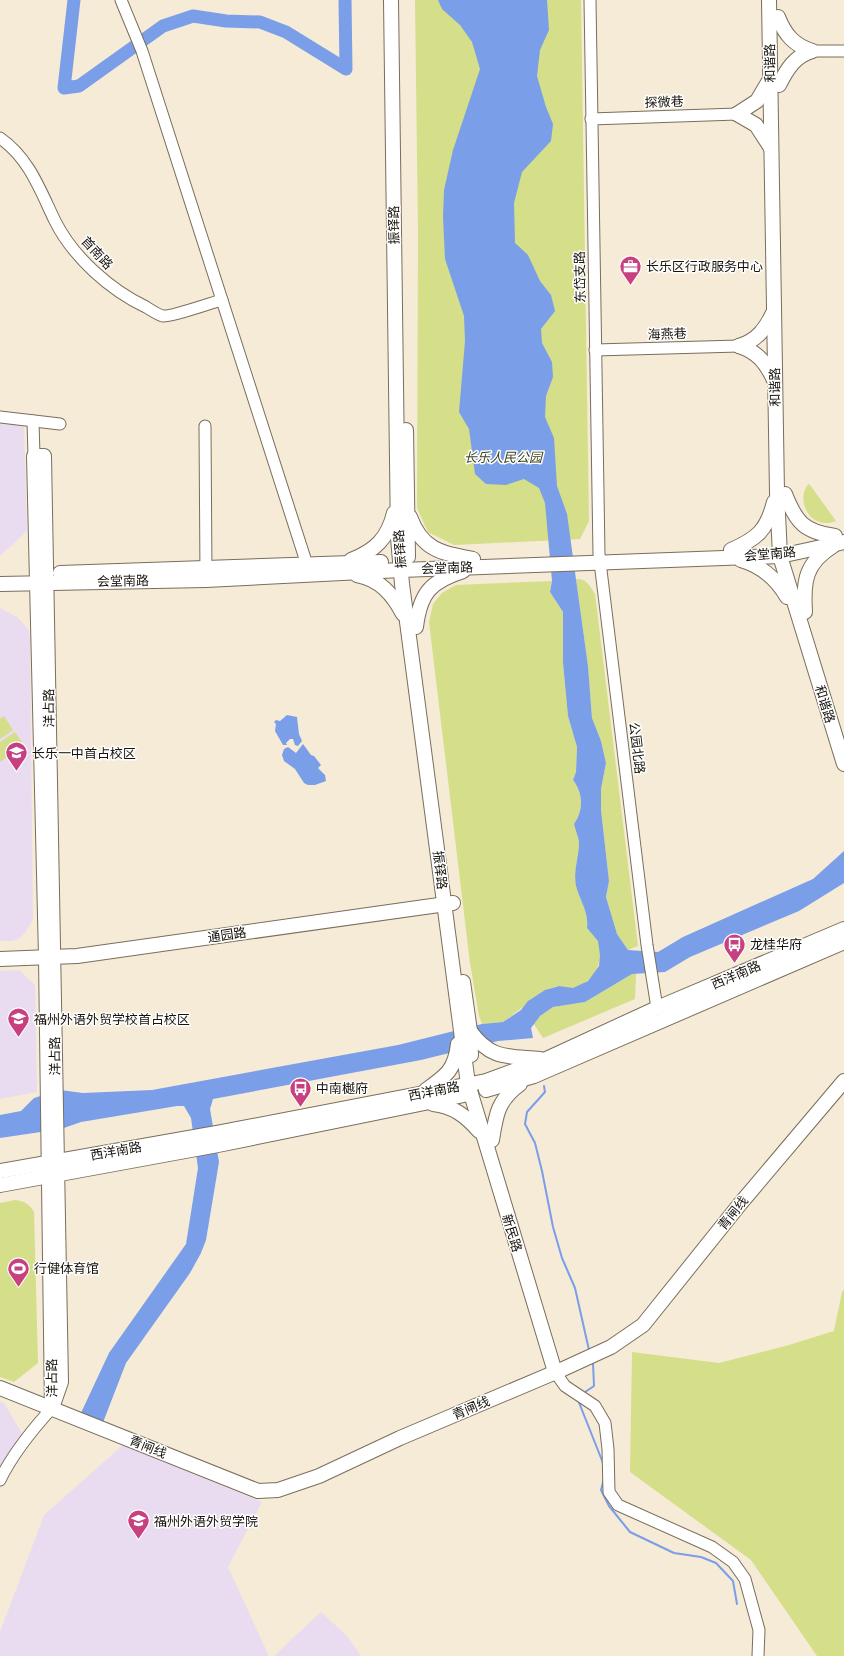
<svg xmlns="http://www.w3.org/2000/svg" width="844" height="1656" viewBox="0 0 844 1656" font-family="'Roboto Serif','Noto Sans SC',serif">
<style>
.education{fill:#eadcf0}
.green{fill:#d5de89}
.water{fill:#7b9ee9}
.lines{fill:none;stroke-linecap:round;stroke-linejoin:round}
.stream{stroke:#7b9ee9;stroke-width:2}
.river{stroke:#7b9ee9;stroke-width:13}
.minor-casing{stroke:#786e5c;stroke-width:13}
.major-casing{stroke:#786e5c;stroke-width:16}
.minor{stroke:#fff;stroke-width:11}
.major{stroke:#fff;stroke-width:14}
.labels{text-anchor:middle;dominant-baseline:central;stroke-width:3;stroke-linejoin:round;paint-order:stroke}
.street-label{font-size:13px;fill:#17130c;stroke:#fff}
.poi-label{font-size:13px;fill:#17130c;stroke:#fff;text-anchor:start}
.park-label{font-size:13px;font-style:italic;fill:#3d411a;stroke:#fff}
</style>
<rect width="100%" height="100%" fill="#f6ebd6"/>
<g class="education">
<path d="M0,420L24,425L27,531L0,556Z"/>
<path d="M0,608L17,617L28,629L30,635L33,919L25,933L19,939L10,941H0Z"/>
<path d="M19,970L35,985L37,1092L0,1099V971Z"/>
<path d="M0,1401L4,1403L23,1435L0,1469Z"/>
<path d="M123,1445L262,1502L228,1567L269,1656H0V1632L44,1515Z"/>
<path d="M321,1612L347,1636L361,1656H274Z"/>
</g>
<g class="green">
<path d="M415,0H581L589,521L580,539L454,545L428,532L417,508L418,233Z"/>
<path d="M809,484L810,485L836,521C808,532 795,496 809,484Z"/>
<path d="M576,579C586,578 590,586 595,594L638,946L628,950L617,934L606,897L609,881L601,810V789L606,763L601,741L592,718L588,666Z"/>
<path d="M552,581L550,592L563,612V663L568,716L577,747L576,772L573,780C583,793 584,810 574,824C575,829 578,836 579,842C579,857 573,871 576,886C580,901 589,912 587,928C590,932 597,937 599,942C605,961 594,982 574,988C569,989 564,986 559,986C548,987 538,995 529,1000L540,1016L553,1007L585,1002L632,974H636L635,999L543,1038L523,1007L503,1022L482,1024L479,1016L470,963L429,622L433,604L442,593L456,585Z"/>
<path d="M4,716L13,730L0,739V719Z"/>
<path d="M15,732L24,745L0,762V742Z"/>
<path d="M15,1200C25,1201 29,1204 34,1212L38,1363L14,1382L0,1377V1203Z"/>
<path d="M844,1290V1656H817L751,1560L630,1472L632,1352L719,1363L789,1345L834,1331L842,1292Z"/>
</g>
<g class="water">
<path d="M438,0H547L549,30L540,50L537,76L546,107L553,124L551,141L522,172L514,203L515,243L528,255L540,281L551,295L555,311L541,329L542,343L552,362L553,377L546,396L545,417L554,438L557,486L567,514L588,666L592,718L601,741L606,763L601,789V810L609,881L606,897L617,934L628,950L658,952L683,937L813,879L844,851V883L799,911L690,957L665,972L632,974L585,1002L553,1007L540,1016L531,1028L533,1038L498,1041L421,1060L213,1099L210,1109L219,1162L206,1240L201,1253L190,1273L126,1363L102,1425L80,1415L109,1353L186,1244L198,1168L191,1118L184,1106H177L81,1122L61,1129L0,1138V1115L21,1111L34,1098L60,1090L83,1093L152,1090L398,1045L482,1024L503,1022L521,1010L528,1001L545,990L559,986L573,988L588,981L599,966L600,955L598,941L587,928C589,912 580,901 576,886C573,871 579,857 579,842C578,836 575,829 574,824C584,810 583,793 573,780L576,772L577,747L568,716L563,663V612L550,592L552,581L545,503L539,488L524,479L506,485L486,484L475,474L469,429L459,412L465,341L464,316L445,259L443,217L444,190L453,150L480,69L472,42L460,25L442,9Z"/>
<path d="M287,715L297,717L299,734L302,741L298,746L295,745L293,739H290L286,743L287,745H283L275,731L276,724L274,722L276,720L280,721Z"/>
<path d="M303,744L311,755L314,756L321,765L318,768L325,775L326,781L315,785H308L304,783L295,769L284,761L282,755L284,749L288,747L296,753Z"/>
</g>
<g class="lines">
<g class="stream">
<path d="M544,1086L545,1092L527,1112L525,1124L535,1143L542,1171L553,1227L562,1258L575,1288L589,1350"/>
<path d="M585,1392L594,1386L593,1363"/>
<path d="M578,1400L603,1463"/>
<path d="M604,1479L601,1490L609,1506L630,1532L674,1553L701,1557L716,1563L733,1581L737,1604"/>
</g>
<path class="river" d="M74,0L64,88L79,86L163,26L193,16L226,21L260,22L286,32L346,69L345,0"/>
<defs>
<g id="minor">
<path d="M121,0L142,51L309,571"/>
<path d="M590,0L599,554L647,945L657,1008"/>
<path d="M812,51H844"/>
<path d="M591,119L737,114"/>
<path d="M0,138C29,158 40,190 55,221C73,257 110,290 146,307C151,310 158,315 163,316C172,317 210,303 222,300"/>
<path d="M595,350L739,346"/>
<path d="M0,417L60,424"/>
<path d="M33,421L34,456"/>
<path d="M205,426L206,576"/>
<path d="M555,1372L565,1386L595,1406L605,1423L608,1449L609,1492L618,1505L712,1547L733,1562L745,1579L759,1630L758,1656"/>
<path d="M0,1480C13,1453 32,1430 52,1408"/>
</g>
<g id="major">
<path d="M391,0L398,538L402,584L468,1084L555,1372"/>
<path d="M769,0L777,492L780,556L844,764"/>
<path d="M778,17C785,35 794,45 812,51"/>
<path d="M779,85C787,69 795,56 812,51"/>
<path d="M737,114L756,125L771,148"/>
<path d="M737,114L757,101L770,79"/>
<path d="M739,346C758,352 766,363 774,380"/>
<path d="M739,346C758,340 766,328 774,311"/>
<path d="M406,430L408,557"/>
<path d="M34,456H44L61,1382L52,1408L46,957Z"/>
<path d="M785,494C796,522 804,532 835,536"/>
<path d="M410,517C422,550 441,553 473,559"/>
<path d="M731,550C757,539 767,530 774,502"/>
<path d="M351,560C375,551 388,538 394,513"/>
<path d="M741,560C762,566 776,578 787,597"/>
<path d="M60,573L381,562"/>
<path d="M357,575C380,579 393,595 403,614"/>
<path d="M0,584L206,580L401,570L780,556L844,542"/>
<path d="M805,612C803,582 805,563 833,546"/>
<path d="M416,627C420,593 431,581 463,571"/>
<path d="M0,959L77,956L453,903"/>
<path d="M463,982L470,1031L471,1055"/>
<path d="M470,1031C491,1060 508,1056 540,1059"/>
<path d="M426,1090C446,1076 455,1070 458,1044"/>
<path d="M486,1090L534,1076L844,942"/>
<path d="M433,1104C453,1106 466,1116 479,1131"/>
<path d="M492,1140C496,1114 498,1100 520,1084"/>
<path d="M0,1171L217,1133L486,1081L544,1060L657,1008L844,929"/>
<path d="M0,1185L218,1145L464,1095"/>
<path d="M0,1388L258,1491L278,1490L319,1476L400,1438L563,1369L611,1347L643,1325L740,1204L844,1081"/>
</g>
</defs>
<use href="#minor" class="minor-casing"/>
<use href="#major" class="major-casing"/>
<use href="#minor" class="minor"/>
<use href="#major" class="major"/>
</g>
<defs>
<symbol id="office-pin" viewBox="-11 -11 22 30"><path d="M0 17L-7.5 6A9.5 9.5 0 1 1 7.5 6Z" fill="#c7407f" stroke="#fff"/><path d="M-6-3h4V-5.5h4V-3h4V5H-6ZM-1-4.5V-3h2v-1.5ZM-6 0V1H6V0Z" fill="#fff"/></symbol>
<symbol id="school-pin" viewBox="-11 -11 22 30"><path d="M0 17L-7.5 6A9.5 9.5 0 1 1 7.5 6Z" fill="#c7407f" stroke="#fff"/><path d="M0-5L7-2L0 1L-7-2ZM-4 1L0 2.5L4 1V4Q0 6-4 4Z" fill="#fff"/></symbol>
<symbol id="bus-pin" viewBox="-11 -11 22 30"><path d="M0 17L-7.5 6A9.5 9.5 0 1 1 7.5 6Z" fill="#c7407f" stroke="#fff"/><path d="M-5-6H5V4H4V6H2V4H-2V6H-4V4H-5ZM-3.5-4V0h7V-4ZM-3.5 1.2v1.5H-2V1.2ZM2 1.2v1.5H3.5V1.2Z" fill="#fff"/></symbol>
<symbol id="university-pin" viewBox="-11 -11 22 30"><path d="M0 17L-7.5 6A9.5 9.5 0 1 1 7.5 6Z" fill="#c7407f" stroke="#fff"/><path d="M0-5L7-2L0 1L-7-2ZM-4 1L0 2.5L4 1V4Q0 6-4 4Z" fill="#fff"/></symbol>
<symbol id="stadium-pin" viewBox="-11 -11 22 30"><path d="M0 17L-7.5 6A9.5 9.5 0 1 1 7.5 6Z" fill="#c7407f" stroke="#fff"/><path d="M0-5a6.5 5 0 1 0 0 10a6.5 5 0 1 0 0-10ZM-3.5-1.8h7v3.6h-7Z" fill="#fff"/></symbol>
</defs>
<g fill-rule="evenodd">
<use href="#office-pin" x="618" y="254" width="25" height="34"/>
<use href="#school-pin" x="4" y="740" width="25" height="34"/>
<use href="#bus-pin" x="722" y="932" width="25" height="34"/>
<use href="#university-pin" x="6" y="1006" width="25" height="34"/>
<use href="#bus-pin" x="288" y="1076" width="25" height="34"/>
<use href="#stadium-pin" x="6" y="1256" width="25" height="34"/>
<use href="#university-pin" x="126" y="1508" width="25" height="34"/>
</g>
<g class="labels">
<g class="street-label">
<text transform="translate(770 63) rotate(-91)">和谐路</text>
<text transform="translate(664 102) rotate(-2)">探微巷</text>
<text transform="translate(394 225) rotate(-91)">振铎路</text>
<text transform="translate(97 253) rotate(47)">首南路</text>
<text transform="translate(580 277) rotate(-91)">东岱支路</text>
<text transform="translate(667 334) rotate(-2)">海燕巷</text>
<text transform="translate(775 387) rotate(-91)">和谐路</text>
<text transform="translate(400 549) rotate(-94)">振铎路</text>
<text transform="translate(770 554) rotate(-5)">会堂南路</text>
<text transform="translate(447 568) rotate(-2)">会堂南路</text>
<text transform="translate(123 581) rotate(-1)">会堂南路</text>
<text transform="translate(825 704) rotate(73)">和谐路</text>
<text transform="translate(49 708) rotate(-91)">洋占路</text>
<text transform="translate(637 748) rotate(83)">公园北路</text>
<text transform="translate(440 870) rotate(83)">振铎路</text>
<text transform="translate(227 935) rotate(-8)">通园路</text>
<text transform="translate(736 975) rotate(-23)">西洋南路</text>
<text transform="translate(55 1056) rotate(-91)">洋占路</text>
<text transform="translate(434 1091) rotate(-11)">西洋南路</text>
<text transform="translate(116 1151) rotate(-10)">西洋南路</text>
<text transform="translate(733 1213) rotate(-51)">青闸线</text>
<text transform="translate(512 1233) rotate(73)">新民路</text>
<text transform="translate(52 1378) rotate(-91)">洋占路</text>
<text transform="translate(471 1408) rotate(-23)">青闸线</text>
<text transform="translate(148 1447) rotate(22)">青闸线</text>
</g>
<g class="poi-label">
<text x="646" y="266">长乐区行政服务中心</text>
<text x="32" y="753">长乐一中首占校区</text>
<text x="750" y="944">龙桂华府</text>
<text x="34" y="1019">福州外语外贸学校首占校区</text>
<text x="316" y="1088">中南樾府</text>
<text x="34" y="1268">行健体育馆</text>
<text x="154" y="1521">福州外语外贸学院</text>
</g>
<g class="park-label">
<text x="503" y="457">长乐人民公园</text>
</g>
</g>
</svg>
